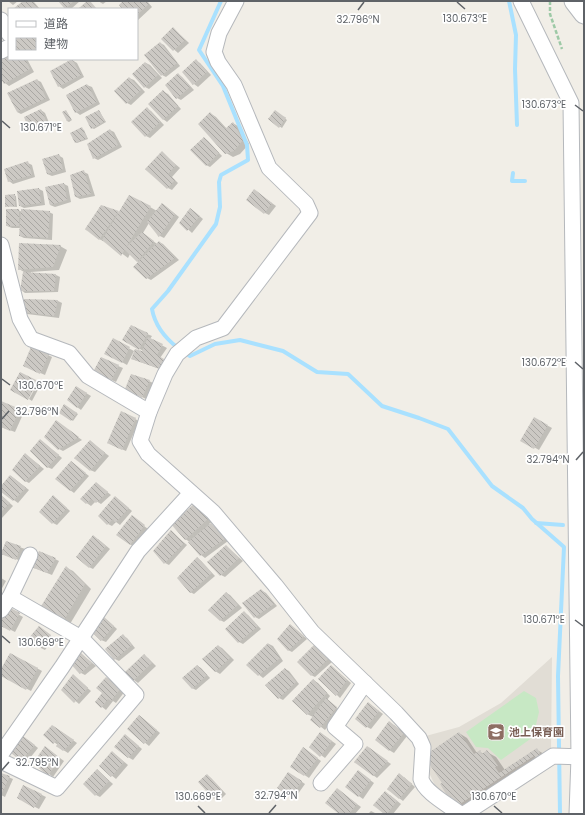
<svg xmlns="http://www.w3.org/2000/svg" width="585" height="815" viewBox="0 0 585 815" font-family="Poppins,'Noto Sans JP',sans-serif">
<style>
.education{fill:#e1ddd5}
.pitch{fill:#c7e8c4}
.shadow{fill:#0003}
.lines{fill:none;stroke-linecap:round;stroke-linejoin:round}
.stream{stroke:#a9e1ff;stroke-width:4}
.building{fill:url(#building-back-hatch)}
.minor-casing{stroke:#b5b8bc;stroke-width:17}
.tertiary-casing{stroke:#b5b8bc;stroke-width:21}
.path{stroke:#9dc9a6;stroke-width:2.5;stroke-dasharray:4 2;stroke-linecap:butt}
.minor{stroke:#fff;stroke-width:15}
.tertiary{stroke:#fff;stroke-width:19}
.ticks{fill:none;stroke:#5f6368;stroke-width:1.5}
.labels{text-anchor:middle;dominant-baseline:central;stroke-width:3.5;stroke-linejoin:round;paint-order:stroke}
.education-label{font-size:11px;font-weight:bold;fill:#785e54;stroke:#fff;text-anchor:start}
.ticks-label{font-size:10px;text-anchor:middle;fill:#5f6368;stroke:#fff;stroke-width:3.5;stroke-linejoin:round;paint-order:stroke}
</style>
<defs>
<pattern id="building-back-hatch" width="6" height="6" patternUnits="userSpaceOnUse"><rect width="6" height="6" fill="#ccc9c4"/><path d="M-1 5l2 2M0 0l6 6M5-1l2 2" fill="none" stroke="#a9a7a3"/></pattern>
</defs>
<rect width="100%" height="100%" fill="#f1eee7"/>
<path class="education" d="M552,657L551,752L463,807L440,796L423,760L422,737L459,727L501,703Z"/>
<path class="pitch" d="M524,691L536,698L539,712L533,737L501,760L488,748L476,747L466,732Z"/>
<g class="shadow">
<path d="M8,1H18L13,5Z"/>
<path d="M24,1H33L40,9H14Z"/>
<path d="M60,1H80L71,9L66,8Z"/>
<path d="M98,1H107L103,4Z"/>
<path d="M125,1H147L152,7L137,21V9H124Z"/>
<path d="M173,28L189,43L178,53L162,39Z"/>
<path d="M160,43L164,45L180,66L166,77L162,75Z"/>
<path d="M9,57V59H27L34,72L9,86L5,83L1,77V61Z"/>
<path d="M72,60L77,63L84,77L63,89L59,86Z"/>
<path d="M196,61L200,63L211,75L198,87L194,84L183,72Z"/>
<path d="M146,63L150,65L162,78L149,89L145,87Z"/>
<path d="M178,74L182,77L194,90L181,100L177,98Z"/>
<path d="M129,78L134,80L145,92L131,105L127,103L116,91Z"/>
<path d="M37,80L41,82L50,100L21,114L17,112Z"/>
<path d="M87,85L92,87L100,104L80,115L76,112Z"/>
<path d="M164,92L168,94L181,109L167,122L163,119Z"/>
<path d="M147,109L151,111L164,125L150,138L146,136Z"/>
<path d="M41,110L45,113L50,125L34,132L30,129Z"/>
<path d="M66,111L72,120L69,122L67,121Z"/>
<path d="M99,111L106,122L94,129L92,128Z"/>
<path d="M275,111L287,120L282,128L269,119Z"/>
<path d="M210,113L216,117L227,129L233,123L239,127L249,144L240,154L233,157L226,153Z"/>
<path d="M82,129L84,130L88,139L77,143L76,142Z"/>
<path d="M110,130L114,132L122,147L98,160L94,158Z"/>
<path d="M204,138L208,141L222,156L210,167L206,165Z"/>
<path d="M162,153L180,168L172,177L178,183L172,190L168,188Z"/>
<path d="M58,155L63,158L66,172L52,176L47,174Z"/>
<path d="M28,163L32,165L35,177L13,184L9,181Z"/>
<path d="M84,172L88,174L95,196L80,199L76,197Z"/>
<path d="M64,184L68,186L71,202L55,207L50,205L46,188Z"/>
<path d="M39,189L43,191L45,205L24,208L20,206Z"/>
<path d="M258,193L276,206L269,215L265,213Z"/>
<path d="M14,195L16,196L17,207L6,206Z"/>
<path d="M163,204L179,217L164,238L160,236L149,223L143,233L157,244L159,242L163,244L179,260L151,280L147,278L138,262L130,254L128,258L104,240L103,241L99,239L101,206L120,213L150,207L157,211Z"/>
<path d="M191,209L203,219L192,233L180,222Z"/>
<path d="M18,210L22,212H49L53,214L52,240L24,238L20,236L21,228H12L7,226Z"/>
<path d="M60,246L67,250L59,270L31,272V274L56,275L60,277L58,292L25,293L21,290L24,272L19,269Z"/>
<path d="M25,300L58,301L62,303L59,318L27,314L23,312Z"/>
<path d="M131,327L152,336L150,339L167,348L160,358L168,363L165,371L132,359L145,352L123,339Z"/>
<path d="M113,340L134,351L127,365L106,353Z"/>
<path d="M48,355L52,357L45,375L29,368Z"/>
<path d="M101,359L123,368L116,382L98,374Z"/>
<path d="M149,381L153,383L146,399L126,389Z"/>
<path d="M38,383L41,384L32,401L29,399Z"/>
<path d="M76,387L91,396L81,410L77,407Z"/>
<path d="M1,403L24,412L15,432L1,427Z"/>
<path d="M65,406L78,414L73,421L61,412Z"/>
<path d="M534,418L552,428L539,450L522,440Z"/>
<path d="M135,419L139,421L126,451L112,445Z"/>
<path d="M60,424L82,440L63,451L59,449Z"/>
<path d="M90,441L109,456L95,472L90,470Z"/>
<path d="M44,443L62,458L52,469L47,467Z"/>
<path d="M29,457L44,469L29,483L25,481Z"/>
<path d="M71,462L89,476L74,493L70,490Z"/>
<path d="M11,476L29,490L18,503L1,491V488Z"/>
<path d="M100,486L111,495L101,504L96,501L91,506L81,499Z"/>
<path d="M1,495L13,506L1,519Z"/>
<path d="M57,499L70,511L57,525L53,523Z"/>
<path d="M119,500L132,511L120,525L116,522L112,526L108,524Z"/>
<path d="M199,507L212,522L209,524L215,527L228,541L205,558L201,555L190,542L185,539Z"/>
<path d="M135,519L148,529L134,547L130,544Z"/>
<path d="M171,532L187,545L169,565L165,563Z"/>
<path d="M98,539L110,549L93,569L89,567Z"/>
<path d="M6,542L25,549L21,561L1,553Z"/>
<path d="M226,546L243,561L225,577L221,575Z"/>
<path d="M197,558L201,561L215,576L194,594L190,592Z"/>
<path d="M55,559L59,561L52,575L32,567Z"/>
<path d="M67,568L73,571L91,589L70,624L45,614Z"/>
<path d="M1,578L6,581L1,590Z"/>
<path d="M261,590L266,593L277,606L259,619L255,617Z"/>
<path d="M226,593L230,595L242,608L224,622L220,620Z"/>
<path d="M7,608L23,617L15,632L1,625V618Z"/>
<path d="M244,613L248,615L261,629L243,644L239,642Z"/>
<path d="M107,620L117,629L106,642L101,640Z"/>
<path d="M294,628L307,639L292,652L288,650Z"/>
<path d="M43,630L54,638L45,650L41,648Z"/>
<path d="M123,636L127,638L135,648L119,661L115,659Z"/>
<path d="M269,644L273,646L283,661L263,678L247,665Z"/>
<path d="M315,645L333,661L315,677L311,675Z"/>
<path d="M218,646L222,648L234,660L220,674L215,671Z"/>
<path d="M80,653L96,666L85,675L81,673Z"/>
<path d="M11,654L42,671L31,691L1,675V671Z"/>
<path d="M144,656L148,658L156,666L138,683L134,680L126,672Z"/>
<path d="M197,666L201,668L210,678L196,690L192,688Z"/>
<path d="M331,666L351,683L340,698L337,695Z"/>
<path d="M285,669L289,671L299,684L283,700L279,698Z"/>
<path d="M73,676L91,691L79,704L63,690Z"/>
<path d="M107,678L125,691L116,703L113,701L106,710L96,702L103,693Z"/>
<path d="M314,681L318,683L330,696L327,700L340,710L325,730L312,720L313,717L307,714Z"/>
<path d="M372,706L383,714L371,729L367,727Z"/>
<path d="M140,716L160,733L149,746L128,729Z"/>
<path d="M394,725L407,736L394,753L389,750Z"/>
<path d="M56,728L77,743L68,753L57,746L58,745L44,735Z"/>
<path d="M459,733L467,738L477,753L480,752L484,754L487,752L496,757L505,770L537,750L546,755L465,808L456,803L452,798L449,796L444,783Z"/>
<path d="M325,736L336,744L325,758L310,747Z"/>
<path d="M129,738L142,749L133,760L128,757Z"/>
<path d="M28,740L38,748L26,763L12,753Z"/>
<path d="M49,750L64,761L53,777L35,763Z"/>
<path d="M306,750L321,761L309,778L291,766Z"/>
<path d="M371,750L391,764L377,778L373,775Z"/>
<path d="M116,755L128,765L116,779L100,766Z"/>
<path d="M97,770L113,784L100,797L96,795Z"/>
<path d="M1,774L13,779L5,797L1,795Z"/>
<path d="M362,774L374,783L363,799L346,787Z"/>
<path d="M207,775L211,778L226,794L219,801L215,798Z"/>
<path d="M292,775L305,784L295,798L291,796Z"/>
<path d="M404,777L415,787L403,801L399,798Z"/>
<path d="M24,786L46,797L39,809L18,798Z"/>
<path d="M341,792L361,807L355,814H341Z"/>
<path d="M390,795L401,804L393,814H386Z"/>
<path d="M371,811L375,813V814H368Z"/>
</g>
<g class="lines">
<g class="stream">
<path d="M509,1L516,35L515,69L517,125"/>
<path d="M513,173L512,181H525"/>
<path d="M178,348C165,338 155,326 152,309L168,291L216,224L220,207L219,182L221,175L248,160L247,145L223,86L199,50L221,1"/>
<path d="M184,352L190,356L215,344L240,340L283,351L317,372L348,374L382,406L419,418L448,429L492,486L523,508L532,519L564,547L558,676L560,814"/>
<path d="M536,523L563,525"/>
</g>
</g>
<g class="building">
<path d="M23,1H32L38,9H13Z"/>
<path d="M58,1H74L65,9Z"/>
<path d="M87,1H90L97,9H78Z"/>
<path d="M123,1H146L149,4L137,15V9H122L119,5Z"/>
<path d="M173,27L185,40L173,51L161,39Z"/>
<path d="M160,42L177,63L161,76L144,55Z"/>
<path d="M9,55V59H25L30,69L4,84L1,79V60Z"/>
<path d="M72,59L81,75L58,87L50,71Z"/>
<path d="M196,59L207,72L193,85L182,72Z"/>
<path d="M145,62L158,75L144,88L132,74Z"/>
<path d="M178,73L190,87L176,99L165,85Z"/>
<path d="M129,77L141,90L126,104L114,91Z"/>
<path d="M37,79L46,98L17,112L7,93Z"/>
<path d="M87,84L97,102L75,113L66,95Z"/>
<path d="M163,90L178,106L163,120L148,104Z"/>
<path d="M147,107L160,122L145,137L131,122Z"/>
<path d="M41,109L47,123L29,130L24,117Z"/>
<path d="M66,110L71,119L67,121L62,112Z"/>
<path d="M99,110L105,121L91,129L85,117Z"/>
<path d="M275,110L286,118L279,128L268,119Z"/>
<path d="M210,112L225,129L233,122L243,140L234,151L225,154L198,124Z"/>
<path d="M82,127L87,138L75,143L70,133Z"/>
<path d="M110,129L118,145L93,159L87,144Z"/>
<path d="M204,137L219,153L206,166L190,150Z"/>
<path d="M162,151L176,165L168,174L175,180L167,189L145,169Z"/>
<path d="M59,154L63,169L47,174L42,159Z"/>
<path d="M28,161L32,175L8,182L4,169Z"/>
<path d="M84,170L91,194L75,197L70,175Z"/>
<path d="M64,183L67,200L50,205L45,187Z"/>
<path d="M39,188L41,203L19,206L17,191Z"/>
<path d="M254,189L272,203L264,214L246,200Z"/>
<path d="M15,194V206L5,207V195Z"/>
<path d="M129,195L151,206L121,256L102,240Z"/>
<path d="M162,203L175,214L159,237L147,222Z"/>
<path d="M101,205L119,211L99,240L85,229Z"/>
<path d="M190,208L200,216L187,231L179,223Z"/>
<rect x="6" y="209" width="13" height="17"/>
<path d="M21,209L50,211L48,238L19,236Z"/>
<path d="M142,232L154,241L137,262L124,249Z"/>
<path d="M159,241L175,258L146,279L133,267Z"/>
<path d="M19,243L61,245L53,267L18,270Z"/>
<path d="M23,272L56,274L54,291H20Z"/>
<path d="M24,299L58,300L54,316L22,312Z"/>
<path d="M131,325L148,333L139,350L122,340Z"/>
<path d="M148,337L163,344L157,355L164,359L161,369L131,359L135,349L142,351Z"/>
<path d="M113,338L130,347L122,363L104,354Z"/>
<path d="M31,347L49,354L40,374L23,366Z"/>
<path d="M101,357L119,365L111,381L93,372Z"/>
<path d="M20,372L38,381L28,400L10,390Z"/>
<path d="M131,374L150,380L142,398L125,389Z"/>
<path d="M76,386L87,393L77,408L67,400Z"/>
<path d="M1,401L20,409L10,431L1,427Z"/>
<path d="M64,404L77,413L71,421L59,413Z"/>
<path d="M121,411L136,418L122,450L107,443Z"/>
<path d="M534,417L548,425L534,449L520,441Z"/>
<path d="M56,420L79,437L58,450L44,437Z"/>
<path d="M40,439L59,455L47,468L30,451Z"/>
<path d="M90,440L105,453L90,471L74,458Z"/>
<path d="M25,453L40,466L25,482L12,470Z"/>
<path d="M71,461L86,473L70,491L55,479Z"/>
<path d="M10,475L26,488L13,501L1,492V486Z"/>
<path d="M96,482L108,492L96,503L91,499L86,504L80,499Z"/>
<path d="M1,495L10,503L1,512Z"/>
<path d="M53,495L67,508L52,524L39,512Z"/>
<path d="M115,496L129,508L115,523L113,519L107,525L98,516Z"/>
<path d="M195,503L208,519L185,540L171,524Z"/>
<path d="M132,515L145,525L130,545L116,535Z"/>
<path d="M211,523L225,539L200,556L188,542Z"/>
<path d="M171,530L184,543L164,564L153,551Z"/>
<path d="M93,535L106,546L89,568L76,557Z"/>
<path d="M6,541L21,546L16,560L1,554Z"/>
<path d="M226,545L239,558L220,576L207,562Z"/>
<path d="M39,551L56,558L47,573L31,567Z"/>
<path d="M197,557L212,573L190,593L177,578Z"/>
<path d="M66,566L85,584L63,622L38,611Z"/>
<path d="M261,589L274,604L254,618L242,603Z"/>
<path d="M226,592L238,605L220,621L208,610Z"/>
<path d="M7,606L20,613L10,631L1,626V616Z"/>
<path d="M244,611L258,626L238,643L225,629Z"/>
<path d="M103,616L114,626L101,641L91,631Z"/>
<path d="M290,624L304,636L288,651L277,639Z"/>
<path d="M39,626L51,635L41,648L28,639Z"/>
<path d="M123,634L132,645L114,660L105,649Z"/>
<path d="M268,643L280,658L258,676L246,665Z"/>
<path d="M315,644L329,658L311,676L297,662Z"/>
<path d="M218,645L230,658L215,672L202,659Z"/>
<path d="M80,652L92,663L80,674L69,662Z"/>
<path d="M10,653L38,668L26,690L1,676V669Z"/>
<path d="M144,654L152,663L133,681L125,672Z"/>
<path d="M197,665L207,675L192,689L182,678Z"/>
<path d="M331,665L347,680L336,696L318,679Z"/>
<path d="M285,668L296,682L278,699L265,685Z"/>
<path d="M73,674L88,688L74,703L61,690Z"/>
<path d="M106,677L121,688L111,701L108,699L101,708L95,702L102,693L96,688Z"/>
<path d="M313,679L327,693L307,715L292,701Z"/>
<path d="M326,698L337,707L320,728L310,720Z"/>
<path d="M368,702L379,711L366,728L355,719Z"/>
<path d="M139,715L157,730L144,744L127,729Z"/>
<path d="M389,721L404,733L389,751L375,740Z"/>
<path d="M52,725L74,740L63,751L56,746L59,742L57,740L53,744L43,735Z"/>
<path d="M320,732L332,741L320,757L309,747Z"/>
<path d="M459,732L474,754L480,750L482,754L487,750L498,766L495,767L499,773L537,748L540,753L539,754L540,755L535,758L534,756L460,804H455L450,796L448,797L440,784L442,783L424,756Z"/>
<path d="M125,734L139,746L128,758L114,747Z"/>
<path d="M23,736L35,745L21,761L11,753Z"/>
<path d="M45,746L60,758L48,776L33,763Z"/>
<path d="M367,746L388,761L373,776L354,762Z"/>
<path d="M303,747L318,758L304,776L290,767Z"/>
<path d="M112,751L124,762L111,777L99,766Z"/>
<path d="M97,769L109,781L95,796L83,784Z"/>
<path d="M358,770L371,780L358,797L345,787Z"/>
<path d="M288,772L302,781L291,797L277,788Z"/>
<path d="M1,773L10,776L1,795Z"/>
<path d="M399,773L412,784L399,799L387,789Z"/>
<path d="M207,774L223,791L214,799L198,782Z"/>
<path d="M23,785L42,794L34,808L17,798Z"/>
<path d="M337,788L357,804L349,814H339L325,803Z"/>
<path d="M385,791L397,801L387,814H384L373,805Z"/>
</g>
<g class="lines">
<defs>
<g id="minor">
<path d="M236,1L219,33L214,52L218,62L234,85L269,168L306,204L310,213L223,328L196,338L177,354L165,374L149,412L140,441L148,454L213,512L275,585L312,632L396,713L419,738L423,747L421,779C425,793 449,805 460,814"/>
<path d="M521,1L571,103L579,757L577,814"/>
<path d="M1,20L9,34"/>
<path d="M1,51L9,47"/>
<path d="M1,245L20,319L31,339L69,353L88,376L149,412"/>
<path d="M10,597L30,555"/>
<path d="M1,610L10,597L81,638L136,695L57,788L1,761"/>
<path d="M1,754L62,667L138,551L191,493"/>
<path d="M321,783L355,744L335,727L365,683"/>
<path d="M464,814L553,756L584,757"/>
</g>
<path id="tertiary" d="M574,1L584,14"/>
</defs>
<use href="#minor" class="minor-casing"/>
<use href="#tertiary" class="tertiary-casing"/>
<path class="path" d="M550,1V14L562,49"/>
<use href="#minor" class="minor"/>
<use href="#tertiary" class="tertiary"/>
</g>
<path class="ticks" d="M457,2L465,9M358,10L364,2M575,105L583,111M2,121L10,128M575,362L583,369M2,379L10,385M2,419L9,411M576,460L583,452M575,620L583,626M2,636L10,643M2,770L9,762M198,806L205,813M494,806L502,813M269,813L276,805"/>
<defs>
<symbol id="school-square" viewBox="-11 -11 22 22"><rect x="-9" y="-9" width="18" height="18" rx="4" fill="#8d6e63" stroke="#fff"/><path d="M0-5L7-2L0 1L-7-2ZM-4 1L0 2.5L4 1V4Q0 6-4 4Z" fill="#fff"/></symbol>
</defs>
<g fill-rule="evenodd">
<use href="#school-square" x="486" y="722" width="20" height="20"/>
</g>
<g class="labels">
<g class="education-label">
<text x="509" y="732">池上保育園</text>
</g>
</g>
<g class="ticks-label">
<text x="465" y="22">130.673°E</text>
<text x="358" y="23">32.796°N</text>
<text x="544" y="108">130.673°E</text>
<text x="41" y="131">130.671°E</text>
<text x="544" y="366">130.672°E</text>
<text x="41" y="389">130.670°E</text>
<text x="37" y="415">32.796°N</text>
<text x="548" y="463">32.794°N</text>
<text x="544" y="623">130.671°E</text>
<text x="41" y="646">130.669°E</text>
<text x="37" y="766">32.795°N</text>
<text x="276" y="799">32.794°N</text>
<text x="198" y="800">130.669°E</text>
<text x="494" y="800">130.670°E</text>
</g>
<rect width="585" height="815" fill="none" stroke="#5f6368" stroke-width="4"/>
<rect x="8" y="8" width="130" height="52" fill="#ffffff" stroke="#bfc1c3"/>
<rect x="16" y="21" width="20" height="6" fill="#ffffff" stroke="#bfc1c3"/>
<text x="44" y="28" font-size="12" fill="#5f6368">道路</text>
<rect x="16" y="38" width="20" height="12" fill="url(#building-back-hatch)" stroke="#bfc1c3"/>
<text x="44" y="48" font-size="12" fill="#5f6368">建物</text>
</svg>
